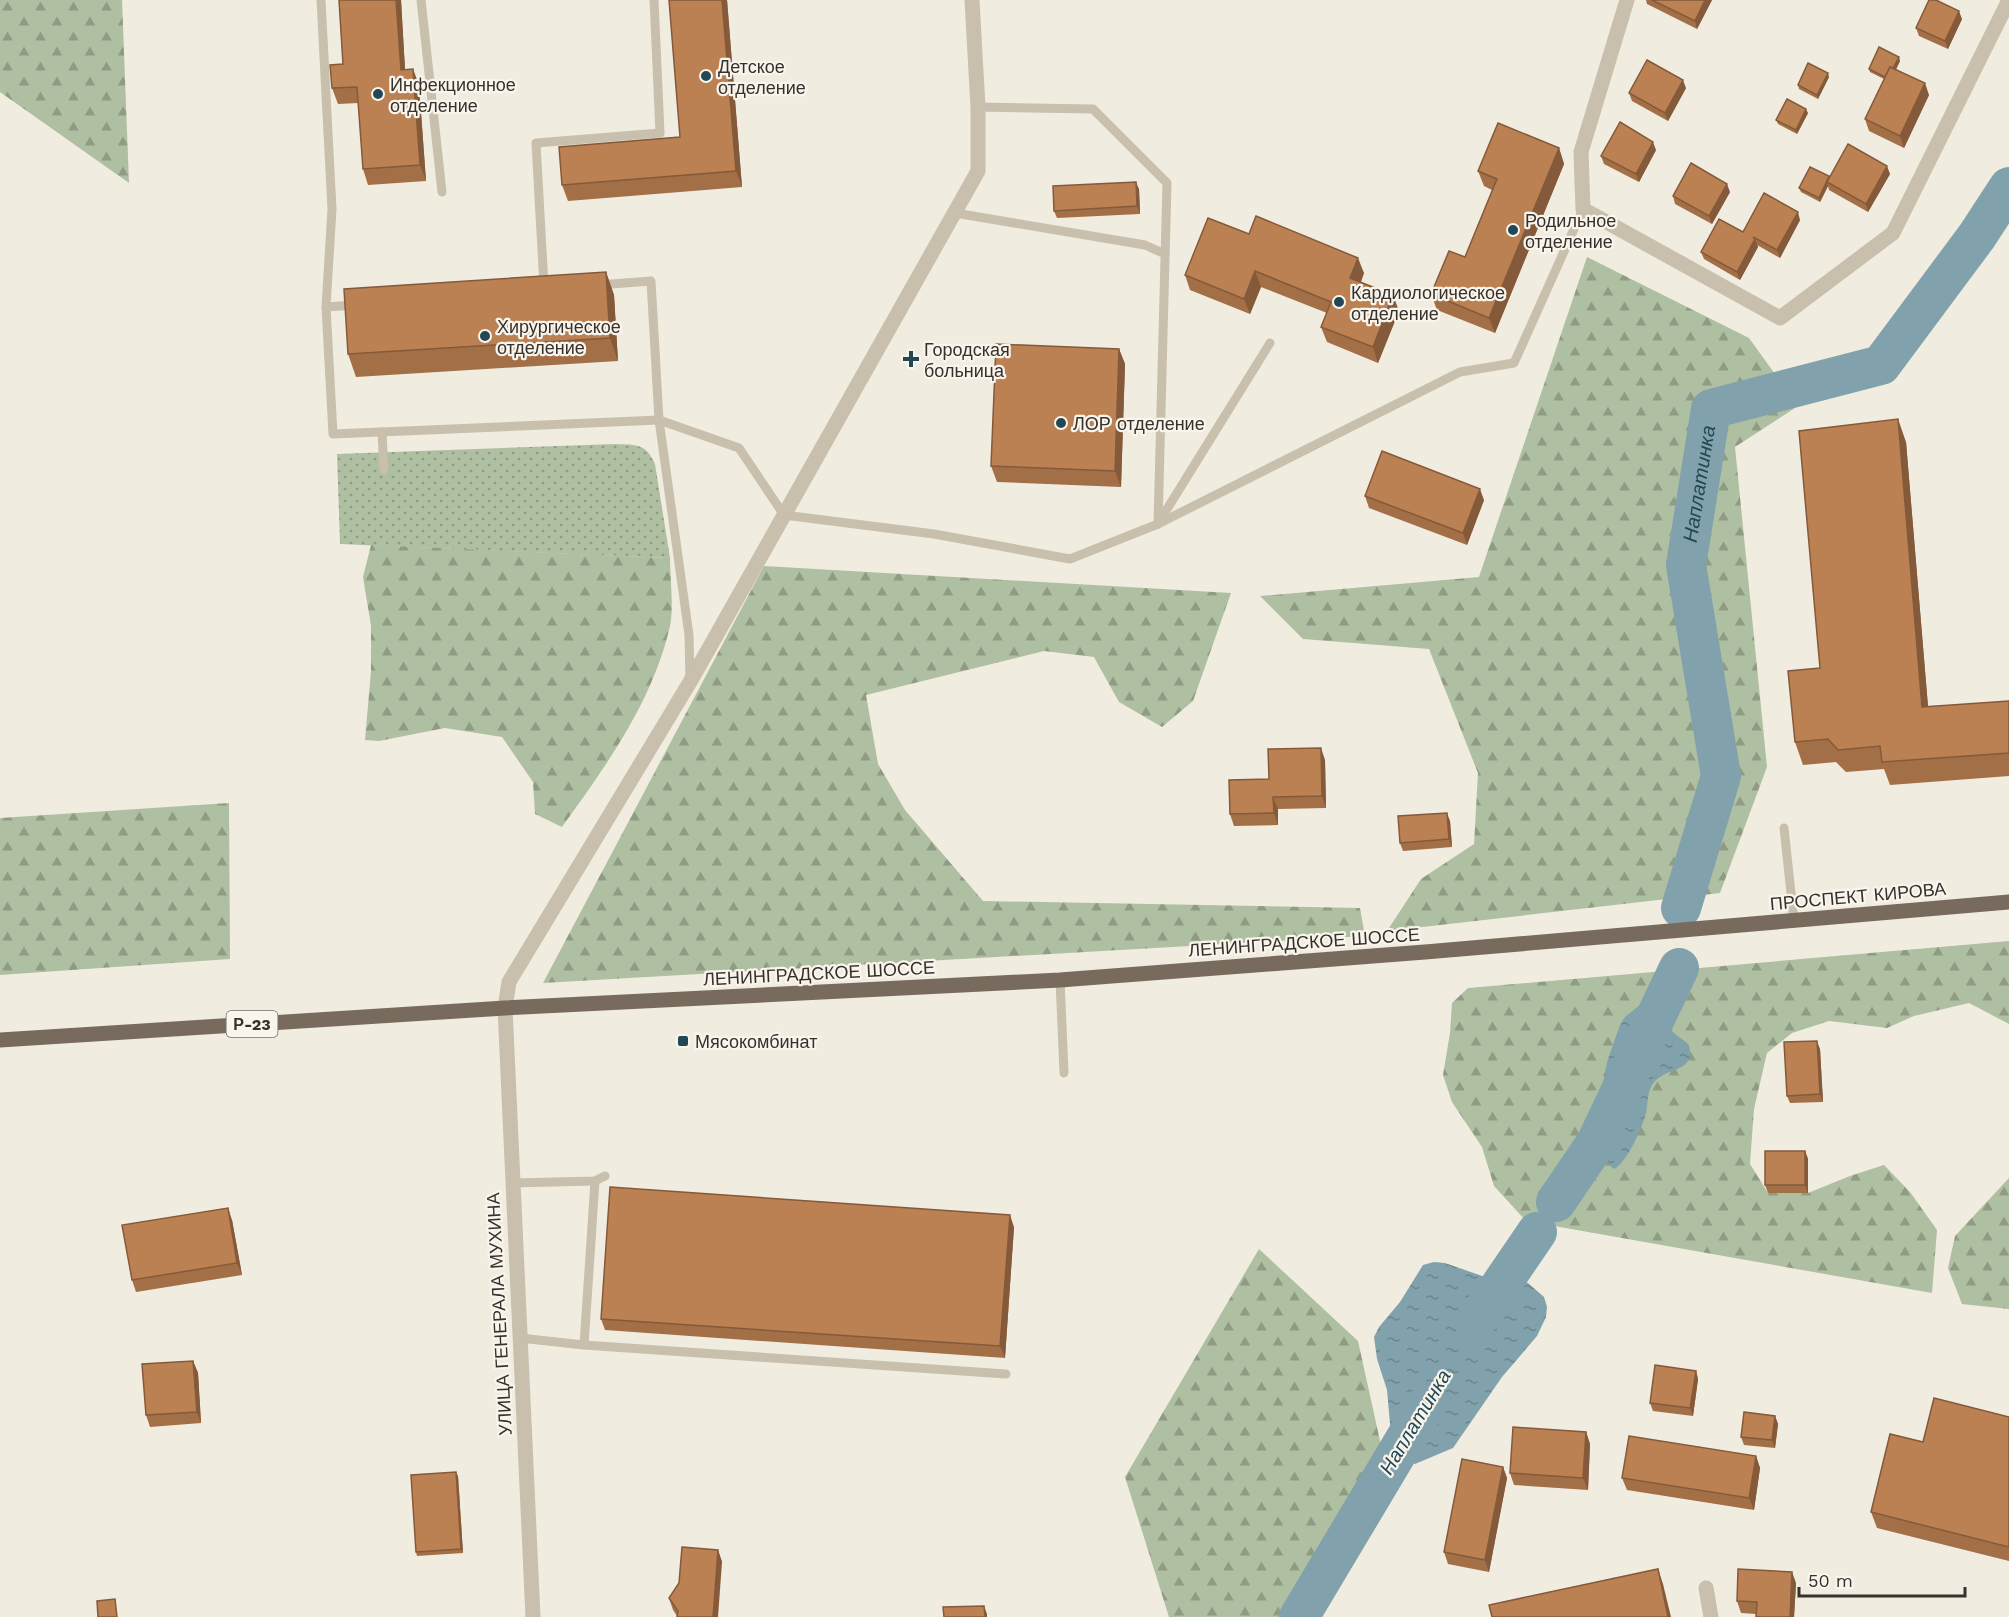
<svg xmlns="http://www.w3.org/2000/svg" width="2009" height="1617" viewBox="0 0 2009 1617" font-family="'Work Sans',sans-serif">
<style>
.grass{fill:url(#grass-dots)}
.forest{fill:url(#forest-firs)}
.water{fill:url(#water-ripples)}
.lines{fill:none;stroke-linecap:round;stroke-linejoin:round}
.river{stroke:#81a2ac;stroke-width:40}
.service{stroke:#c8bfac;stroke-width:9}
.minor{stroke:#c8bfac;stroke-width:15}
.primary{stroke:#786b5d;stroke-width:15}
.wall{fill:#a26f47}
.shaded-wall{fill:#845a3a}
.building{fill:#bc8153;stroke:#845a3a;stroke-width:1.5}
.poi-dot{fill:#234855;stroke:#f9f5ec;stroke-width:2}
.labels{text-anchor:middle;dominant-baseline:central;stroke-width:4.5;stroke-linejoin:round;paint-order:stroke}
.shield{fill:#f9f5ec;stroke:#716c65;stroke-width:1.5}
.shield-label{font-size:16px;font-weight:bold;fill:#37312b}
.poi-label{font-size:18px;fill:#37312b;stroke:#f9f5ec;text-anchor:start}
.street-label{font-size:18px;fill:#37312b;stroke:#f9f5ec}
.water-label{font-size:20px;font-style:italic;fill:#234855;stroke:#f9f5ec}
</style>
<defs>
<pattern id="grass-dots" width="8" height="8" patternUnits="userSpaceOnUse" patternTransform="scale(1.5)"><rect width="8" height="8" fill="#afbfa1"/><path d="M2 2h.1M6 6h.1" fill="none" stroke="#8f9c83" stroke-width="1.8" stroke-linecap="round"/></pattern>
<pattern id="forest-firs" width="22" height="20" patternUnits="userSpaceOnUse" patternTransform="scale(1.5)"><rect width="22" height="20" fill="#afbfa1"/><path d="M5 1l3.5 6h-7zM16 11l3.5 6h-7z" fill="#8f9c83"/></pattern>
<pattern id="water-ripples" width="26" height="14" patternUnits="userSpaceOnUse" patternTransform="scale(1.5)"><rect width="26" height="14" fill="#81a2ac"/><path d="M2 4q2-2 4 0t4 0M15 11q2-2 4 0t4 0" fill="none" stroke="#6a858c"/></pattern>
</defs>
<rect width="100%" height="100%" fill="#f1ece0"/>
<path class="grass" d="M615,444C636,445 646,443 655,464L670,558L340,544L337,454Z"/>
<g class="forest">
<path d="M0,0H122L129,183L0,92Z"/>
<path d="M1587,257L1749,338L1798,406L1735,447L1767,767L1720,893L1387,931L1421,879L1474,844L1478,773L1429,649L1303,639L1260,596L1479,577Z"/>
<path d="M371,545L670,558C670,577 674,608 670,626C653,701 606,766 562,827L535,814L533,782L502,737L445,728L379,741L365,740L371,671V626L363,577Z"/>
<path d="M764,566L1231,593L1193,701L1162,727L1119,702L1094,657L1044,651L866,695L878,764L905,810L983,901L1360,908L1365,936L543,983Z"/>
<path d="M229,803L230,959L0,975V818Z"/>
<path d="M2009,941V1024L1969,1003L1914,1016L1887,1028L1829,1021L1792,1033L1767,1053L1754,1109L1750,1164L1768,1193H1808L1850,1176L1884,1165L1910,1192L1937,1230L1932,1293L1526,1221L1494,1186L1482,1147L1452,1102L1443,1075L1450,1033L1452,1003L1468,988Z"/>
<path d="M2009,1178V1309L1962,1304L1948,1268L1955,1236Z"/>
<path d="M1259,1249L1358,1341L1382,1450L1281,1617H1169L1125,1477Z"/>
</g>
<g class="water">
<path d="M1640,1005C1665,1003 1661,1019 1673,1032C1678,1037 1684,1040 1689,1045C1696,1075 1665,1065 1652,1085C1647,1093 1648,1104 1646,1113C1642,1128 1627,1163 1614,1169L1609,1165L1606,1153L1602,1089L1607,1062L1620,1025L1625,1017Z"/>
<path d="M1434,1262L1445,1263L1485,1277L1518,1280L1528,1283L1544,1297L1547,1307L1546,1317L1537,1336L1502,1377L1453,1448L1415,1464L1406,1461L1398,1454L1391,1435L1387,1390L1377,1359L1374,1337L1379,1327L1400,1302L1423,1265Z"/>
</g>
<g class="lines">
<g class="river">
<path id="s1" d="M1681,908L1721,776L1686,565L1711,409L1881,365L1977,236L2009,187"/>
<path d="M1556,1202L1596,1143L1679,968"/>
<path d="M1475,1323L1537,1232"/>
<path d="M1299,1617L1425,1406"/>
</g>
<g class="service">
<path d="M321,0L332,209L326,307L333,434L659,420L651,281L599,285"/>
<path d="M421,0L442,192"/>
<path d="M978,107L1093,109L1167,183L1158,524"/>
<path d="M955,213L1145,245L1165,254"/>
<path d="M544,286L536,143L660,133L654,0"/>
<path d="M326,307L355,305"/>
<path d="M382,432L384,470"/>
<path d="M1159,522L1270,343"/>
<path d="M690,680L689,635L659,420L739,448L784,515L934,534L1070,559L1158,524L1460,372L1514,363L1583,209"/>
<path d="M1784,828L1794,921"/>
<path d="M1060,980L1064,1073"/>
<path d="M512,1183L595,1181L605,1176"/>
<path d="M520,1338L584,1345L1006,1374"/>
<path d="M584,1345L595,1181"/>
</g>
<g class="minor">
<path d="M1627,0L1581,152L1583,209L1780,318L1893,233L2009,0"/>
<path d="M1706,1588L1711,1617"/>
<path d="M533,1617L505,1008L509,982L690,682L978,171V107L972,0"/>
</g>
<path class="primary" d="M0,1040L505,1008L1060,980L1425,952L2009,902"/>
</g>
<g class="wall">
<path d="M339,0H401L405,70L419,85L426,181L368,185L363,169L358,103L338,104L332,88L343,64Z"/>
<path d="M669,0H727L742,187L568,201L562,185L680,137Z"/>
<path d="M1646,0H1712L1697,29L1647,4Z"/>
<path d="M1962,19L1948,49L1919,36L1916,28Z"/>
<path d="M1900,61L1896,70L1929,95L1904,148L1869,131L1865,119L1884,79L1870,72L1869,69Z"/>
<path d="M1829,77L1818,99L1799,89L1798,85Z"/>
<path d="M1686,88L1668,121L1632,101L1629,93Z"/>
<path d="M1808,113L1797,134L1778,124L1776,120Z"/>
<path d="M1559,148L1564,164L1495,333L1437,310L1431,294L1465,257L1492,190L1484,186L1478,171Z"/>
<path d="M1656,150L1639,182L1604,164L1601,156Z"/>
<path d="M1890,174L1868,212L1829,190L1828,186L1820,202L1801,192L1799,188L1829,177Z"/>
<path d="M1139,189L1140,214L1057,218L1054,211Z"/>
<path d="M1730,192L1712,224L1675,204L1673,196Z"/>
<path d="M1800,220L1780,258L1757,245L1758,247L1740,280L1704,259L1701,252L1743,232Z"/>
<path d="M1249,234L1364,273L1361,282L1399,311L1378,363L1327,342L1321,327L1327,313L1261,287L1250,314L1190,290L1185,275Z"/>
<path d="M606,272L614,295L618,361L356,377L348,354Z"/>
<path d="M1119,349L1125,364L1121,487L997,482L991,466Z"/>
<path d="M1906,442L1928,707L2009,701V776L1890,785L1884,769L1846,772L1836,762L1803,765L1795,742L1820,668Z"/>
<path d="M1365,496L1484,500L1467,545L1369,508Z"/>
<path d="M1325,760L1326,808L1278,809V825L1234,826L1230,814L1269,779Z"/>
<path d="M1450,821L1452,847L1403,851L1400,843Z"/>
<path d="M1820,1049L1823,1102L1790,1103L1787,1096Z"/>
<path d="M1805,1151L1808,1159V1193H1768L1765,1185Z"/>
<path d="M232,1220L242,1275L136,1292L132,1280Z"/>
<path d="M1014,1227L1005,1358L605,1330L601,1319Z"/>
<path d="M193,1361L198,1373L201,1423L150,1427L146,1415Z"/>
<path d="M1696,1371L1698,1379L1693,1416L1653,1411L1650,1403Z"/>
<path d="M1775,1416L1778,1424L1775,1448L1744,1445L1741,1437Z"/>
<path d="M2009,1417V1561L1877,1528L1871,1512L1923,1442Z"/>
<path d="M1586,1432L1590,1444L1588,1490L1514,1485L1510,1473Z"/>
<path d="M1756,1456L1760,1468L1754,1510L1627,1490L1622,1478Z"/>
<path d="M1503,1467L1507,1478L1489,1572L1448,1564L1444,1552Z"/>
<path d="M458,1476L463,1553L417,1556L416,1552Z"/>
<path d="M718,1550L722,1562L677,1616L673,1610L669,1598Z"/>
<path d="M1796,1583L1794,1617H1756V1614L1741,1613L1737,1601Z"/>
</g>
<g class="shaded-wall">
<path d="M396,0H401L406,86L401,70Z"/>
<path d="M722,0H727L742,187L736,171Z"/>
<path d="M1705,0H1712L1697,29L1695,21Z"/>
<path d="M1959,11L1962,19L1948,49L1945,41Z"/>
<path d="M1899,57L1900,61L1889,82L1888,78Z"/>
<path d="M413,69L419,85L426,181L420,165Z"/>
<path d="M1828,73L1829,77L1818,99L1817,95Z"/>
<path d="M1683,80L1686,88L1668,121L1665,113Z"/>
<path d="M1925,83L1929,95L1904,148L1900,136Z"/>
<path d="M1806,109L1808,113L1797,134L1796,130Z"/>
<path d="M1653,142L1656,150L1639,182L1636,174Z"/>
<path d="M1559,148L1564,164L1495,333L1489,318Z"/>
<path d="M1887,166L1890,174L1868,212L1866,204Z"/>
<path d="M1136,182L1139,189L1140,214L1137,206Z"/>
<path d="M1827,182L1828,186L1820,202L1819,198Z"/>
<path d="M1727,184L1730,192L1712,224L1709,216Z"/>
<path d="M1798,212L1800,220L1780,258L1777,250Z"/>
<path d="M1755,239L1758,247L1740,280L1737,272Z"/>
<path d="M1358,258L1364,273L1356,294L1350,278Z"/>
<path d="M1255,271L1261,287L1250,314L1244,299Z"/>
<path d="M606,272L614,295L618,361L610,338Z"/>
<path d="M1393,295L1399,311L1378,363L1373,347Z"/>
<path d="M1119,349L1125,364L1121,487L1115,471Z"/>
<path d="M1898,419L1906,442L1930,730L1922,707Z"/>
<path d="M1480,489L1484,500L1467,545L1463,533Z"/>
<path d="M1321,748L1325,760L1326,808L1322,796Z"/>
<path d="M1273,797L1278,809V825L1274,813Z"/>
<path d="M1447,813L1450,821L1452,847L1449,839Z"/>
<path d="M1817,1041L1820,1049L1823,1102L1820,1094Z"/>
<path d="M1805,1151L1808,1159V1193L1805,1185Z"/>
<path d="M228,1208L232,1220L242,1275L237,1263Z"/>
<path d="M1010,1215L1014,1227L1005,1358L1000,1346Z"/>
<path d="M193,1361L198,1373L201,1423L197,1412Z"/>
<path d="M1696,1371L1698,1379L1693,1416L1690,1408Z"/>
<path d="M1775,1416L1778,1424L1775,1448L1772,1440Z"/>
<path d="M1586,1432L1590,1444L1588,1490L1583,1478Z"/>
<path d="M1756,1456L1760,1468L1754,1510L1749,1498Z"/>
<path d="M1503,1467L1507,1478L1489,1572L1485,1560Z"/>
<path d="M456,1472L458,1476L463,1553L461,1549Z"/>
<path d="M718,1550L722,1562L718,1617H713Z"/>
<path d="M1658,1569L1663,1584L1671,1617H1668Z"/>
<path d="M1792,1572L1796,1583L1794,1617H1790Z"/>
<path d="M984,1606L987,1614V1617H985Z"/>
</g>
<g class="building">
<path d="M339,0H396L401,70L413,69L420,165L363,169L357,87L332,88L330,65L343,64Z"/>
<path d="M669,0H722L736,171L562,185L559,147L680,137Z"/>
<path d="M1652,0H1705L1695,21Z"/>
<path d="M1929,0H1936L1959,11L1945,41L1916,28Z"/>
<path d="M1879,47L1899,57L1893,68L1890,67L1885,77L1869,69Z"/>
<path d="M1647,60L1683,80L1665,113L1629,93Z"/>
<path d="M1808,63L1828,73L1817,95L1798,85Z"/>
<path d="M1890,67L1925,83L1900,136L1865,119Z"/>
<path d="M1787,99L1806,109L1796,130L1776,120Z"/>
<path d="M1620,122L1653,142L1636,174L1601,156Z"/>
<path d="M1498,123L1559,148L1489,318L1431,294L1449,251L1465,257L1497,179L1478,171Z"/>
<path d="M1848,144L1887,166L1866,204L1827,182Z"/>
<path d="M1691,163L1727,184L1709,216L1673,196Z"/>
<path d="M1810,167L1829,176L1819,198L1799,188Z"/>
<path d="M1136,182L1137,206L1054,211L1053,186Z"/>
<path d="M1764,193L1798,212L1777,250L1753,237L1755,239L1737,272L1701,252L1719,219L1743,232Z"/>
<path d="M1256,216L1358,258L1350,278L1393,295L1373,347L1321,327L1331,302L1255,271L1244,299L1185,275L1208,218L1249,234Z"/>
<path d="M606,272L610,338L348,354L344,289Z"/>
<path d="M996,344L1119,349L1115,471L991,466Z"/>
<path d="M1898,419L1922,707L2009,701V753L1882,762L1880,746L1838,750L1828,739L1795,742L1788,671L1820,668L1799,431Z"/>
<path d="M1382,451L1480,489L1463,533L1365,496Z"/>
<path d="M1321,748L1322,796L1273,797L1274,813L1230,814L1229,780L1269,779L1268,749Z"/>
<path d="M1447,813L1449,839L1400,843L1398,816Z"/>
<path d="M1817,1041L1820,1094L1787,1096L1784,1042Z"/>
<rect x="1765" y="1151" width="40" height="34"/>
<path d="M610,1187L1010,1215L1000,1346L601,1319Z"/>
<path d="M228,1208L237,1263L132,1280L122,1225Z"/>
<path d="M193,1361L197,1412L146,1415L142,1364Z"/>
<path d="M1655,1365L1696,1371L1690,1408L1650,1403Z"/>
<path d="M1934,1398L2009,1417V1547L1871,1512L1890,1434L1923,1442Z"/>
<path d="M1744,1412L1775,1416L1772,1440L1741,1437Z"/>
<path d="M1513,1427L1586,1432L1583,1478L1510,1473Z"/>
<path d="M1629,1436L1756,1456L1749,1498L1622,1478Z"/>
<path d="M1462,1459L1503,1467L1485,1560L1444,1552Z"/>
<path d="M456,1472L461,1549L416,1552L411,1475Z"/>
<path d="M682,1547L718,1550L713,1617H677L678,1611L669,1598L679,1583Z"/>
<path d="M1658,1569L1668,1617H1492L1489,1605Z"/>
<path d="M1738,1569L1792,1572L1790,1617H1756L1757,1602L1737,1601Z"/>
<path d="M115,1599L117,1617H98L97,1601Z"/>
<path d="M984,1606L985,1617H944L943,1607Z"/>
</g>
<g class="poi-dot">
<circle cx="706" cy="76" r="6"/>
<circle cx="378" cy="94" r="6"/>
<circle cx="1513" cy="230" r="6"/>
<circle cx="1339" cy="302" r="6"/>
<circle cx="485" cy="336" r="6"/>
<path d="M908 350h6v6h6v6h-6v6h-6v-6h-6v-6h6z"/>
<circle cx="1061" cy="423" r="6"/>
<rect x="677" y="1035" width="12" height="12" rx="3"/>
</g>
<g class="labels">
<rect class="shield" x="226.5" y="1011" width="51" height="26" rx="4.5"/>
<g class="shield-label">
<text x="252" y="1024">Р-23</text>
</g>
<g class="poi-label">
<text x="718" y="66">Детское<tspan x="718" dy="21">отделение</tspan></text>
<text x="390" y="84">Инфекционное<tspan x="390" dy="21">отделение</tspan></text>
<text x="1525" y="220">Родильное<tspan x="1525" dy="21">отделение</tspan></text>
<text x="1351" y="292">Кардиологическое<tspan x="1351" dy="21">отделение</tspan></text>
<text x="497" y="326">Хирургическое<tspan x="497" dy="21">отделение</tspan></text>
<text x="924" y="349">Городская<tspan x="924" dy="21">больница</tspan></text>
<text x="1073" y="423">ЛОР отделение</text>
<text x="695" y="1041">Мясокомбинат</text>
</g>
<g class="street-label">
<text transform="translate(1858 896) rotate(-5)">ПРОСПЕКТ КИРОВА</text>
<text transform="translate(1304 942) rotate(-4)">ЛЕНИНГРАДСКОЕ ШОССЕ</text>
<text transform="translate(819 973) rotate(-3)">ЛЕНИНГРАДСКОЕ ШОССЕ</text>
<text transform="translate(499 1314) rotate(-93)">УЛИЦА ГЕНЕРАЛА МУХИНА</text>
</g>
<g class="water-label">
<text stroke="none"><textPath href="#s1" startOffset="434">Наплатинка</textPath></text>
<text transform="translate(1415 1422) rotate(-59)">Наплатинка</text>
</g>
</g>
<path d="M1799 1587v9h166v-9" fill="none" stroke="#37312b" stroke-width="3"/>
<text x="1808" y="1587" font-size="18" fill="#37312b" stroke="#f9f5ec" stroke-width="4.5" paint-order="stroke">50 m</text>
</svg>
